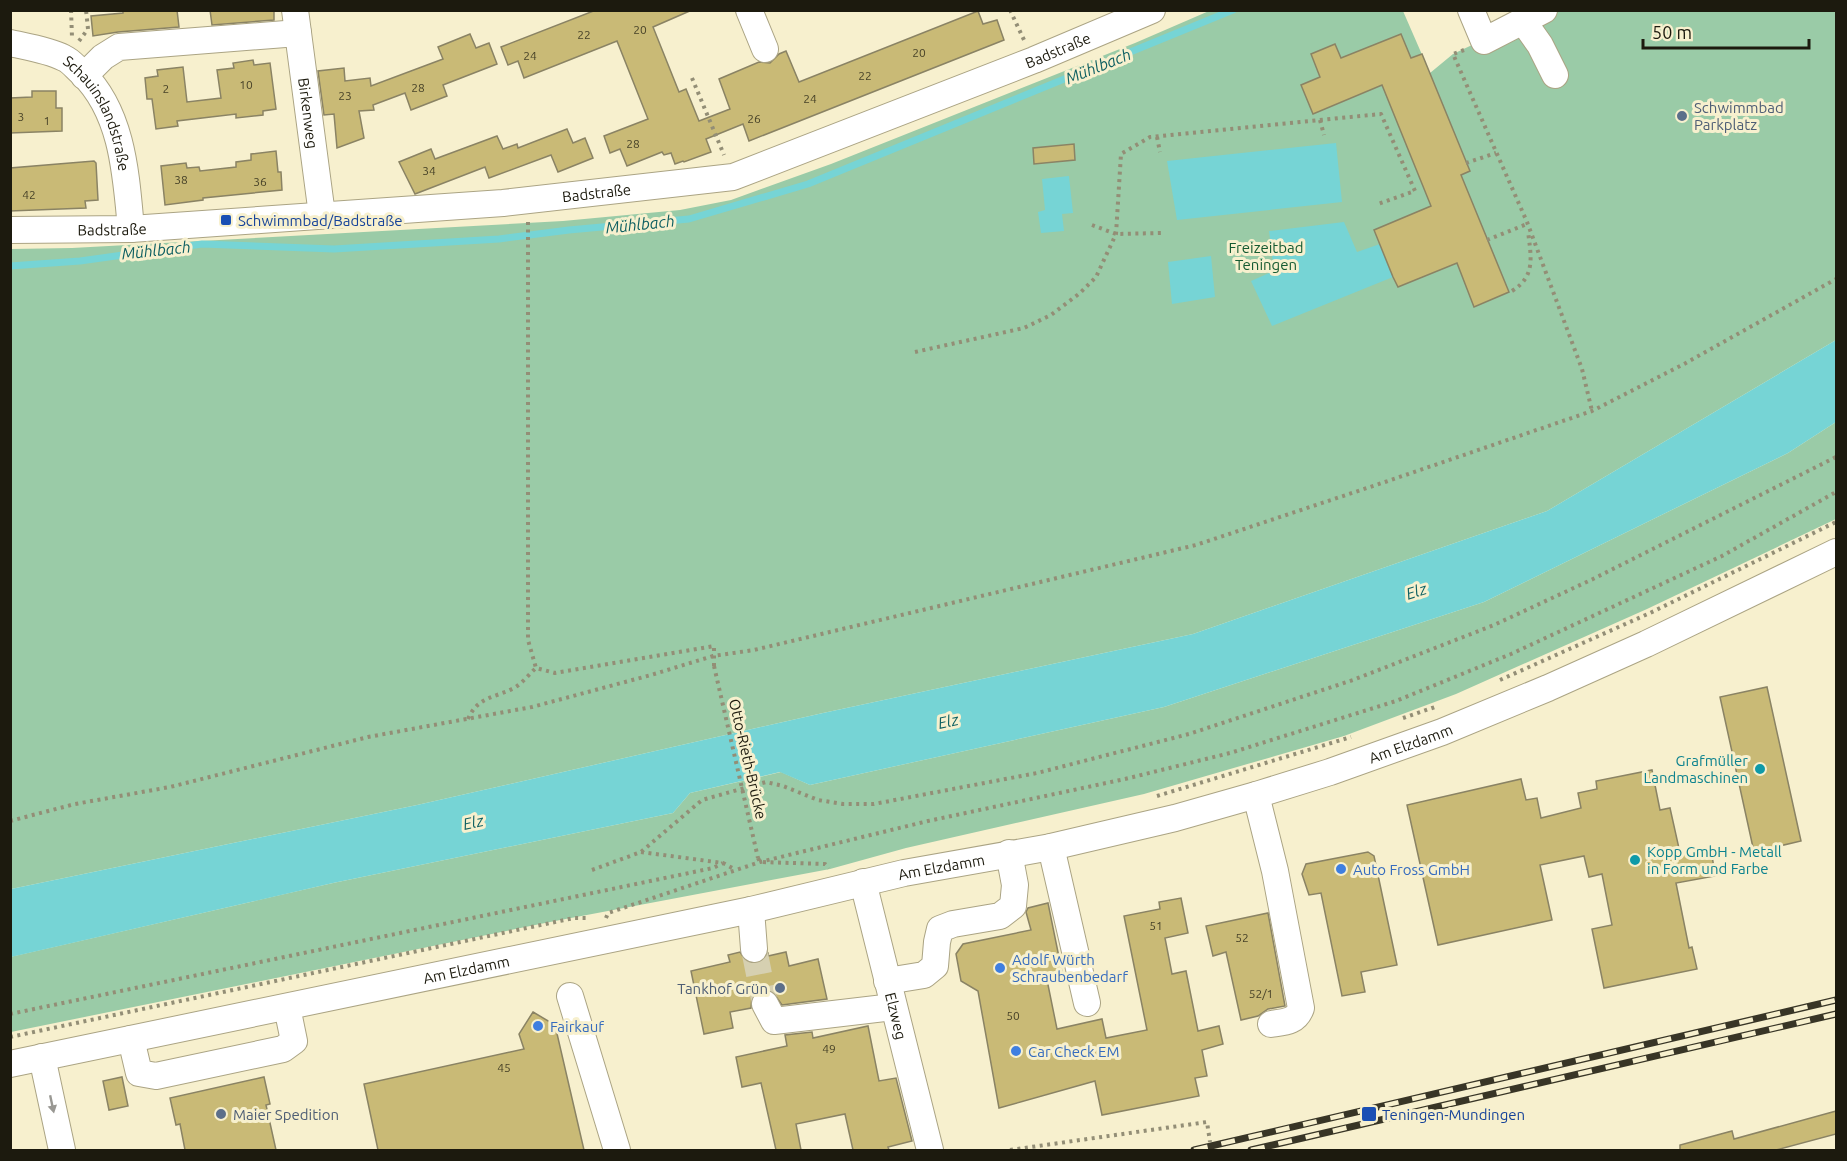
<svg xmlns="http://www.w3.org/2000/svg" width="1847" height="1161" viewBox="0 0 1847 1161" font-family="Ubuntu,sans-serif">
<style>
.green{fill:#9acba7}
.water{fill:#76d4d5}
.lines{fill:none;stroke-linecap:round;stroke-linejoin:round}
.stream{stroke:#76d4d5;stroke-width:7}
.building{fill:#c9ba76;stroke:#8a8364;stroke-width:1.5}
.minor-tunnel{stroke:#d6d0b1;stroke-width:26;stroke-dasharray:26 13;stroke-linecap:butt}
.minor-casing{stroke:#aba484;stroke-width:28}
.path{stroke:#938e76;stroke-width:4;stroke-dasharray:3 4.5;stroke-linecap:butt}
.minor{stroke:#fff;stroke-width:26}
.rail-casing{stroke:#383526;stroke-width:7}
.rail{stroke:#f7f0ce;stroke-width:4.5;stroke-dasharray:14;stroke-linecap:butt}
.path-bridge{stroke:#938e76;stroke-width:4;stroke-dasharray:3 4.5;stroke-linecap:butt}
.oneway{fill:#999893}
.service-dot{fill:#5c6f8a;stroke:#f7f0ce;stroke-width:2}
.transit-dot{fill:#1a4fb4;stroke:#f7f0ce;stroke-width:2}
.culture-dot{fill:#0f9aa8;stroke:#f7f0ce;stroke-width:2}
.shop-dot{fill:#3f7fe0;stroke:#f7f0ce;stroke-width:2}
.labels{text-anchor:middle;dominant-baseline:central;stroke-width:6;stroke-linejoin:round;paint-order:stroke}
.number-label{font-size:12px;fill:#474228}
.street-label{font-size:15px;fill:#1c1a0e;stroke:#f7f0ce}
.service-label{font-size:15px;fill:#4e5e75;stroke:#f7f0ce;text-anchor:start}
.transit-label{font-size:15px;fill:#164399;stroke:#f7f0ce;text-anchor:start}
.park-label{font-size:15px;fill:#155a31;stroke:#f7f0ce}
.culture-label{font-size:15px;fill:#0d838f;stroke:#f7f0ce;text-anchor:end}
.shop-label{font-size:15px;fill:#366cbe;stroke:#f7f0ce;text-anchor:start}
.water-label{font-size:16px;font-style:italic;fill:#0f6062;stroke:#f7f0ce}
</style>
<rect width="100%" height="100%" fill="#f7f0ce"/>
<g class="green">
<path d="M1209,11H1403L1430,73L1453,54L1544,11H1836V340L1547,511L1193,634L823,713L417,805L11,889V249L72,248L563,221L680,210L731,200L831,164L1135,43Z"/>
<path d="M1836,422V519L1647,609L1456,694L1344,736L1144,794L906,848L830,869L555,921L11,1032L10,957L333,883L673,813L690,793L781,772L810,785L1164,707L1484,602L1788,453Z"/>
</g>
<g class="water">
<path d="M1336,143L1342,202L1177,220L1167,161Z"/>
<path d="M1069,176L1073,213L1062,214L1064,231L1041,233L1038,212L1045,210L1042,179Z"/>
<path d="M1344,222L1357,252L1380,244L1393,277L1272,326L1251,281L1274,271L1269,231Z"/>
<path d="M1211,256L1215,297L1172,304L1168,262Z"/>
<path d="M1836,340V422L1788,453L1484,602L1164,707L810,785L780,772L690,793L673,813L333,883L11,957V889L417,805L823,713L1193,634L1547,511Z"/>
</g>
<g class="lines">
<path class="stream" d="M10,266L80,261L202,244L334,249L499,239L569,230L689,219L808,184L1233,10"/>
</g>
<g class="building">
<path d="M123,10H177L179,27L118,32L93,36L91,16L123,13Z"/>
<path d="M210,10H274V20L212,25Z"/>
<path d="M596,10H692L653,27L679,92L686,89L699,121L730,109L719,79L759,62L770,63L779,54L786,51L799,82L978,11L983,24L997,20L1004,40L749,141L743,124L706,139L711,152L684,162L683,161L675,164L671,153L664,155L662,152L627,166L620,149L610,153L604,136L648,119L617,41L524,78L518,61L508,65L501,47Z"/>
<path d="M470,34L476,48L489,43L497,64L443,85L447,96L411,110L405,93L373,105L374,110L359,111L364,138L337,148L334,114L324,115L318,71L344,68L345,81L370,78L371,86L443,59L438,47Z"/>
<path d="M1401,34L1411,58L1422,54L1470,171L1461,175L1509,292L1474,307L1457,263L1398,287L1393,277L1374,230L1431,206L1382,85L1313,114L1301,85L1320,77L1311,54L1335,44L1341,58Z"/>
<path d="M253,60L254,65L270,63L276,109L263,111V115L236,118V114L177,121L178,126L156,129L152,99H147L145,78L158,76L157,70L183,67L187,102L221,98L217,70L234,68L233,63Z"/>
<path d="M32,91H56V108H62V131L10,133V98L32,97Z"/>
<path d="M567,129L573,143L585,138L593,158L558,172L551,155L489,178L485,167L415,194L399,162L431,149L435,159L497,136L503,149L517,144L518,148Z"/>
<path d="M1074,144L1075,160L1034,164L1033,148Z"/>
<path d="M276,151L278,172H281L282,190L203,198V200L165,205L161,166L186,163L187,168L199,167L200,171L236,167V162L251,160V154Z"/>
<path d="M94,161L96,163L98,200L85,201L86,208L10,211V168Z"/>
<path d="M1767,687L1801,841L1754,852L1720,697Z"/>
<path d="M1652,770L1660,810L1670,808L1680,853L1711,848L1715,876L1676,883L1689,948L1692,947L1697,969L1604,988L1592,929L1612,925L1602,874L1589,877L1584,856L1540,865L1552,920L1438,945L1407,805L1521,779L1526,800L1537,798L1541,818L1581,808L1578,793L1597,789L1596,781Z"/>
<path d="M1368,852L1374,856L1397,965L1361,972L1365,992L1342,996L1321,893L1309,895L1302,874L1306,864Z"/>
<path d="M1181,898L1188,933L1165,938L1172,974L1186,971L1198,1031L1219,1026L1223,1044L1202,1050L1207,1076L1195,1078L1199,1096L1102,1115L1095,1081L999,1108L978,991L961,981L956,954L963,944L1031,930L1026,912L1028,908L1048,903L1062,972L1046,975L1057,1029L1102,1019L1106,1038L1147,1030L1124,916L1160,909L1159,902Z"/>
<path d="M1268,913L1285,1006L1268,1009L1258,1016L1241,1020L1226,952L1213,956L1206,926Z"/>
<path d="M740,952L747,962L755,964L763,961L768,954V956L786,952L789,966L818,959L827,999L782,1005L772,991L765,989L759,991L752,997L751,1008L730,1012L733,1028L704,1034L691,971L730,962L728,955Z"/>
<path d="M533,1012L555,1025L584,1150H378L364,1084L524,1049L519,1034Z"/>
<path d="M868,1026L879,1081L896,1078L912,1141L888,1147L889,1150H853L845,1114L796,1124L801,1150H776L761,1083L742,1087L736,1057L787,1046L785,1035L812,1032L813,1038Z"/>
<path d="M122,1077L128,1106L109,1110L103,1081Z"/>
<path d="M264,1077L270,1104L266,1105L276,1150H185L180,1124L176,1125L170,1098Z"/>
<path d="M1836,1111V1134L1776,1150H1680V1145L1732,1131L1734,1139Z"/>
</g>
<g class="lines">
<path class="minor-tunnel" d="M754,949L765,1004"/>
<defs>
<g id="minor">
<path id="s1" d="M295,10L322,215"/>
<path d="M749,10L765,49"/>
<path d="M1471,10L1484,41L1544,10"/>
<path d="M1523,21L1540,45L1555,75"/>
<path id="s2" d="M10,43C28,47 48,50 64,58C71,61 76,68 82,73C123,113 126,175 131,229"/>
<path d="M84,76L103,57L119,47L298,33"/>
<path id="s3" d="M10,230L131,229L503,203L733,177L1034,60L1152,10"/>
<path d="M1256,795L1275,871L1301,1008C1296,1022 1285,1022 1271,1024"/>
<path d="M1051,847L1087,1003"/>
<path id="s4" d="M863,882L930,1150"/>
<path d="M751,910L754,949"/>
<path d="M887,981L924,975L935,966L937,942L940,929L953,924L1000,916L1013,906L1015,885L1009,853"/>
<path d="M570,996L617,1150"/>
<path d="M765,1004L774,1021L893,1007"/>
<path d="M131,1039L139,1073L156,1076L283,1049L294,1041L287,1007"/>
<path d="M42,1057L62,1150"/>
<path id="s5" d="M10,1064L751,910L904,873L1051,847L1175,818L1256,795L1330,772L1442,732L1548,688L1646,644L1836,552"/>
</g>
</defs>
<use href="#minor" class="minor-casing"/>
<g class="path">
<path d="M71,10L72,37"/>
<path d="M1010,10L1024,40"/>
<path d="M79,41L88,29L86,10"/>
<path d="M1464,50L1453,54L1527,222L1582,369L1592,411"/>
<path d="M692,78L724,155"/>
<path d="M1320,120L1324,135"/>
<path d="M1157,137L1160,152"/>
<path d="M1466,163L1496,153"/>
<path d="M528,222V640L536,668L555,673L714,646V666"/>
<path d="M1092,225L1116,234L1162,233"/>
<path d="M1487,240L1527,224"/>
<path d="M1512,291C1536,276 1531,257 1528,231"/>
<path d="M915,352L1024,328L1051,315L1080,293L1096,277L1116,234L1121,154L1150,137L1381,114L1415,191L1378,204"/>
<path d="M1500,680L1650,613L1836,522"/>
<path d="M1403,718L1435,707"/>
<path d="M468,719C478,696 495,698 514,688C523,683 529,674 536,668"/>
<path d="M1157,796L1351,737"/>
<path d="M10,821L75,804L170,787L368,737L532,707L651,675L713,656L754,650L1196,545L1385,482L1592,411L1684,364L1836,279"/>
<path d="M641,852L723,863L736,870"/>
<path d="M758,858L760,862L825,864L829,868"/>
<path d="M592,870L641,852L702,800L766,782L783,786L818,800L843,804H874L1037,773L1189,734L1353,680L1494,625L1593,579L1836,457"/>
<path d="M606,918L608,913L760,862L928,821L1125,779L1230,753L1396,701L1511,654L1722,556L1836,492"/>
<path d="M10,1014L713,868L723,863"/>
<path d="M10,1037L574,918H587"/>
<path d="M1010,1150L1207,1122L1210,1142"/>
</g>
<use href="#minor" class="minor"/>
<defs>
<g id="rail">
<path d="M1194,1150L1836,1000"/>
<path d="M1251,1150L1836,1014"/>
</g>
</defs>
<use href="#rail" class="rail-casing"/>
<use href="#rail" class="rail"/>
<path class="path-bridge" d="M714,666L758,858"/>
</g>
<defs><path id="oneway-solid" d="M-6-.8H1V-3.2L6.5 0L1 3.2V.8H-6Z" transform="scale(1.5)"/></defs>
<use class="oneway" href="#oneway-solid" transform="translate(52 1104) rotate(78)"/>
<g class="service-dot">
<circle cx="1682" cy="116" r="6"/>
<circle cx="780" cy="988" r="6"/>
<circle cx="221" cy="1114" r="6"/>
</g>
<g class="transit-dot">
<rect x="220" y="214" width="12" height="12" rx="3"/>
<rect x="1361" y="1106" width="16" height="16" rx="3"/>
</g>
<g class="culture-dot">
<circle cx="1760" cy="769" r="6"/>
<circle cx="1635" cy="860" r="6"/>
</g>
<g class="shop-dot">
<circle cx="1341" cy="869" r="6"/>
<circle cx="1000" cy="968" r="6"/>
<circle cx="538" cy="1026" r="6"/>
<circle cx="1016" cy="1051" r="6"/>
</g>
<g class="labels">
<g class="number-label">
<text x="640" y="29">20</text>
<text x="584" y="34">22</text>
<text x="919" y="52">20</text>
<text x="530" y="55">24</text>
<text x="865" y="75">22</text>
<text x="246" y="84">10</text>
<text x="418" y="87">28</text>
<text x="166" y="88">2</text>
<text x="345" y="95">23</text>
<text x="810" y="98">24</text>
<text x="21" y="116">3</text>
<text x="754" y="118">26</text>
<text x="47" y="120">1</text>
<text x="633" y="143">28</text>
<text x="429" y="170">34</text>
<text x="181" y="179">38</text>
<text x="260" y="181">36</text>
<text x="29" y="194">42</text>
<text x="1156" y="925">51</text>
<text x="1242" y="937">52</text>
<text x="1261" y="993">52/1</text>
<text x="1013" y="1015">50</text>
<text x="829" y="1048">49</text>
<text x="504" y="1067">45</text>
</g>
<g class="street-label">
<text stroke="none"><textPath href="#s3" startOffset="1074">Badstraße</textPath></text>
<text stroke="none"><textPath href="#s1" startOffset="104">Birkenweg</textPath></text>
<text stroke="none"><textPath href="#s2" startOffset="123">Schauinslandstraße</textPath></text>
<text stroke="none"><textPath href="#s3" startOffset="588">Badstraße</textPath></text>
<text stroke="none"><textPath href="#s3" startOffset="102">Badstraße</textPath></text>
<text stroke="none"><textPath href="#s5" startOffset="1438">Am Elzdamm</textPath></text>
<text transform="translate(748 759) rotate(77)">Otto-Rieth-Brücke</text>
<text stroke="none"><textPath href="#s5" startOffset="952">Am Elzdamm</textPath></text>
<text stroke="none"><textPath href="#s5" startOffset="466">Am Elzdamm</textPath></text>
<text stroke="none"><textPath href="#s4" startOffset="138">Elzweg</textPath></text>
</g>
<g class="service-label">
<text x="1694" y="107">Schwimmbad<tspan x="1694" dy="17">Parkplatz</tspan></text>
<text x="768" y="988" text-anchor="end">Tankhof Grün</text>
<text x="233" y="1114">Maier Spedition</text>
</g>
<g class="transit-label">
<text x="238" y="220">Schwimmbad/Badstraße</text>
<text x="1382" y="1114">Teningen-Mundingen</text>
</g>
<g class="park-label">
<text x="1266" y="247">Freizeitbad<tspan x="1266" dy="17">Teningen</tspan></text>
</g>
<g class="culture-label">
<text x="1748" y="760">Grafmüller<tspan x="1748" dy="17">Landmaschinen</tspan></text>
<text x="1647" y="851" text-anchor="start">Kopp GmbH - Metall<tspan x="1647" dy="17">in Form und Farbe</tspan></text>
</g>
<g class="shop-label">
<text x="1353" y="869">Auto Fross GmbH</text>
<text x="1012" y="959">Adolf Würth<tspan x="1012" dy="17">Schraubenbedarf</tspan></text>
<text x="550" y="1026">Fairkauf</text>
<text x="1028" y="1051">Car Check EM</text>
</g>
<g class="water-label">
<text transform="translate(1098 66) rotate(-22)">Mühlbach</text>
<text transform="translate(640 224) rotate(-6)">Mühlbach</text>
<text transform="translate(156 250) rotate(-6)">Mühlbach</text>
<text transform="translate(1416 591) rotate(-17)">Elz</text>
<text transform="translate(948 721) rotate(-12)">Elz</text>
<text transform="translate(473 822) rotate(-12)">Elz</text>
</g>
</g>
<rect width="1847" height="1161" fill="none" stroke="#1c1a0e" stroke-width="24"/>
<path d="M1643 39v9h166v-9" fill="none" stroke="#1c1a0e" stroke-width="3"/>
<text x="1652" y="39" font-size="18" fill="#1c1a0e" stroke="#f7f0ce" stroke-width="4.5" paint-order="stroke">50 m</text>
</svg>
